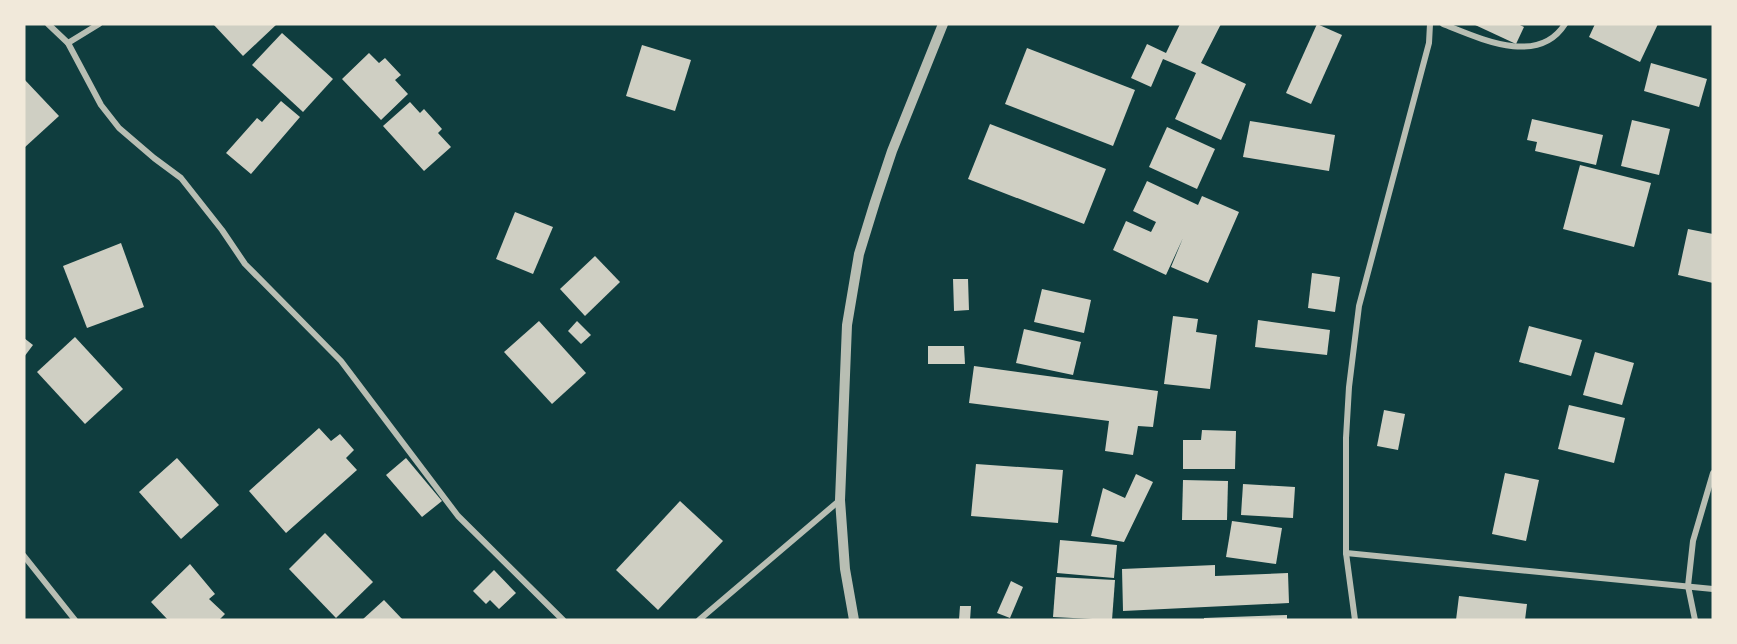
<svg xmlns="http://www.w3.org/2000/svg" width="1737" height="644" viewBox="0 0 1737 644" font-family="'Roboto Serif',serif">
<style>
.building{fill:#cfcfc3}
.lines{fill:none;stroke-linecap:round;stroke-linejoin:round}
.minor{stroke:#b8beb3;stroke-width:6}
.tertiary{stroke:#b8beb3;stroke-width:10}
</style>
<rect width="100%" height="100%" fill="#0f3d3e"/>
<g class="building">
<path d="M213,24H277L243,56Z"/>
<path d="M1180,24H1221L1201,63L1246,84L1221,140L1175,119L1196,73L1163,59L1151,87L1131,78L1147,44L1166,53Z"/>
<path d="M1317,24L1342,35L1311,104L1286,93Z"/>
<path d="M1473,24H1518L1524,27L1516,44Z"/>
<path d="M1595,24H1658L1640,62L1589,37Z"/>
<path d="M282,33L333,79L303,112L252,65Z"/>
<path d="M642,45L691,60L675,111L626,96Z"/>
<path d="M1027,48L1135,90L1113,146L1005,104Z"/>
<path d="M369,53L379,63L385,58L401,75L395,80L408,94L381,120L342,79Z"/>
<path d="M1651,63L1707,79L1699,107L1644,91Z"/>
<path d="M24,79L59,116L24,148Z"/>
<path d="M281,101L300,117L251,174L226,153L257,118L262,122Z"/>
<path d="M410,102L420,113L424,109L442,129L438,133L451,147L424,171L383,126Z"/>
<path d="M1532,119L1603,135L1596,165L1535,151L1537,142L1527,140Z"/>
<path d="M1632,120L1670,129L1659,175L1621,166Z"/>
<path d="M1250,121L1335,135L1329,171L1243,157Z"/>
<path d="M990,124L1106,169L1084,224L968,179Z"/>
<path d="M1167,127L1215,149L1197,189L1149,167Z"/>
<path d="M1580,165L1651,183L1634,247L1563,229Z"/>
<path d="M1147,181L1198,205L1202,196L1239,212L1208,283L1171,267L1183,238L1166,275L1113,250L1126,221L1151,232L1156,222L1133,211Z"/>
<path d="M515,212L553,227L533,274L496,259Z"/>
<path d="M1688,229L1713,234V283L1678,275Z"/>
<path d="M121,243L144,307L87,328L63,266Z"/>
<path d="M595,256L620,282L585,316L560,289Z"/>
<path d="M1312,273L1340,277L1335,312L1308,308Z"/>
<path d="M953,279H968L969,310L954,311Z"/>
<path d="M1042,289L1091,300L1084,333L1034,322Z"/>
<path d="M1173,316L1198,319L1196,332L1217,335L1210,389L1164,384Z"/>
<path d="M1258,320L1330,330L1327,355L1255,347Z"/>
<path d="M539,321L586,373L552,404L504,352Z"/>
<path d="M577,321L591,335L581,344L568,331Z"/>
<path d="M1529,326L1582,340L1571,376L1519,362Z"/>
<path d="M1024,329L1081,342L1073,375L1016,363Z"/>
<path d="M75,337L123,389L85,424L37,372Z"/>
<path d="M24,338L33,345L24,357Z"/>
<path d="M928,346H964L965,364H928Z"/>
<path d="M1595,352L1634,363L1622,405L1583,395Z"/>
<path d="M974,366L1158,391L1153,427L1138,426L1133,455L1105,451L1109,421L969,403Z"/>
<path d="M1569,405L1625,418L1614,463L1558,449Z"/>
<path d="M1384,410L1405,414L1398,450L1377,446Z"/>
<path d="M319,428L331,441L340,434L354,450L346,458L357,470L286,533L249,491Z"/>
<path d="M1202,430L1236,431L1235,469H1183V440H1201Z"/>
<path d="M177,458L219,505L181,539L139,492Z"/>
<path d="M406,458L442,501L422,517L386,475Z"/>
<path d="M976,464L1063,470L1058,523L971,516Z"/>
<path d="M1505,473L1539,480L1526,541L1492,534Z"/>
<path d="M1136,474L1153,482L1124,542L1091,536L1103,488L1125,498Z"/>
<path d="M1183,480L1228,481L1227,520H1182Z"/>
<path d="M1243,484L1295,487L1293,518L1241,515Z"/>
<path d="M680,501L723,541L658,610L616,570Z"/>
<path d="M1232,521L1282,528L1276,564L1226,557Z"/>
<path d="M325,533L373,582L336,618L289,569Z"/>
<path d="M1060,540L1117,545L1114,578L1057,573Z"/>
<path d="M190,564L215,594L209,599L225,614L219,620H168L151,602Z"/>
<path d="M1215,565V576L1288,573L1289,603L1123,611L1122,569Z"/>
<path d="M494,570L516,593L499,609L490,600L486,604L473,591Z"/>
<path d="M1056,577L1115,580L1112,620L1053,617Z"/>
<path d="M1011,581L1023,587L1010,618L997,613Z"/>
<path d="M1459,596L1527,604L1525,620H1456Z"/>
<path d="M384,600L403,620H362Z"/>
<path d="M960,606H971L970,620H959Z"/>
<path d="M1287,615V620H1204V618Z"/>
</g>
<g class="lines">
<g class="minor">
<path d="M48,24L68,43L101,105L119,128L154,158L181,178L222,230L245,264L341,361L458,516L563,620"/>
<path d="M1443,24C1479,38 1538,67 1565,24"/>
<path d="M68,43L99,24"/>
<path d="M1346,553L1713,589"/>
<path d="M24,556L75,620"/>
<path d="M699,620L840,500"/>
<path d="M1355,620L1346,553V438L1349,387L1359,306L1429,43L1430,24"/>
<path d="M1695,620L1688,586L1693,541L1713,473"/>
</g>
<path class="tertiary" d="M854,620L845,569L840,500L847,325L859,254L875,202L892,151L943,24"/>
</g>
<rect width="1737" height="644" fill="none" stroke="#f1e9da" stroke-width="51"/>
</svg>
